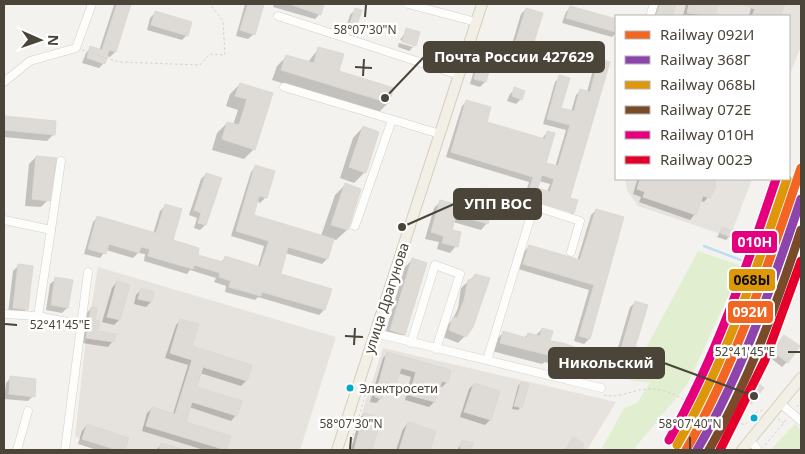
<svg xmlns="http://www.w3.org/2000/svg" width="805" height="454" viewBox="0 0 805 454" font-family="'Noto Sans',sans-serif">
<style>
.industrial{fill:#e6e2de}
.green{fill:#e1eecf}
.shadow{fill:#0003;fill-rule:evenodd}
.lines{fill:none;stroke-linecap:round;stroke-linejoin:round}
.stream{stroke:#c0ddf1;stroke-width:2.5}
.building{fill:#dedbd6;stroke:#dcd9d4;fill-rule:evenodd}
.minor-casing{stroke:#d2d0cb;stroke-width:9}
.major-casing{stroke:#d6cebb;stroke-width:12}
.path{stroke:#d3d2cc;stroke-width:1;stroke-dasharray:2.5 2.5;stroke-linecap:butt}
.minor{stroke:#fdfdfc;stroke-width:8}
.major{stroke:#f2efe6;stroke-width:10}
.rail-1-casing{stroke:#fff;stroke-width:12}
.rail-2-casing{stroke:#fff;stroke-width:12}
.rail-3-casing{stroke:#fff;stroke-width:12}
.rail-4-casing{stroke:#fff;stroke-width:12}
.rail-5-casing{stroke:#fff;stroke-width:12}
.rail-6-casing{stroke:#fff;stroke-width:12}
.rail-1{stroke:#f26522;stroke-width:9}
.rail-2{stroke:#8e44ad;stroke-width:9}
.rail-3{stroke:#dd9709;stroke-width:9}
.rail-4{stroke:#7a4b2a;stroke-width:9}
.rail-5{stroke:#e5007d;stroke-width:9}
.rail-6{stroke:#e4002b;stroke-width:9}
.ticks{fill:none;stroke:#4b4439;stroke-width:2}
.bus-dot{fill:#00a9ce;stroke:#fff;stroke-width:2}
.labels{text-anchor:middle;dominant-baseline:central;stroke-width:5;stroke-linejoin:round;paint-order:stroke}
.bus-label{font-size:13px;fill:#4b4439;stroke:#fff;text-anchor:start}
.street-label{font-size:14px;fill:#4b4439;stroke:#fff}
.ticks-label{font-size:12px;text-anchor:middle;fill:#4b4439;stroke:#fff;stroke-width:5;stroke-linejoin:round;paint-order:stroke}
.leader{fill:none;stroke:#4b4439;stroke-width:2}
.callout-dot{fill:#4b4439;stroke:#fff;stroke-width:2}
.callout{fill:#4b4439;stroke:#4b4439;stroke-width:2}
.callout-label{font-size:15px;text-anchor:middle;font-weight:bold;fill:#fff}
.line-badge{stroke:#fff;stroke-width:2}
.badge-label{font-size:14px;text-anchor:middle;font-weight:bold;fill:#fff}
.pale-badge-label{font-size:14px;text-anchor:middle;font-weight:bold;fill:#111}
</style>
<rect width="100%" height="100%" fill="#f4f2ee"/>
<g class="industrial">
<path d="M660,4H801V46L789,77V16H656Z"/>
<path d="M625,179H752L730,237L638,206L627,190Z"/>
<path d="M98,267L336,337L300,450H117L75,437L86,338Z"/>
<path d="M383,348L616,402L587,450H350Z"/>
</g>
<g class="green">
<path d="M698,251L742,266L687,385L633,450H601L624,408L637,403L650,383L629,380Z"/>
<path d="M795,424L801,430V450H770Z"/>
</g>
<g class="shadow">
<path d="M130,4L115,52L110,57L106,56L104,63L99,68L82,63L86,53L91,48L99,51L114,5Z"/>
<path d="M245,4H263L254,34L248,39L236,36Z"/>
<path d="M274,4H323L320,14L315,19L273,7Z"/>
<path d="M658,4H675L671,16H654Z"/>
<path d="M686,4H717L714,16H683Z"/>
<path d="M752,4H783L779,16H749Z"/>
<path d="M571,7L616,20V33L612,37L562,23L566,12Z"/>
<path d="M526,9L527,61L522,66L507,61L521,14Z"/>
<path d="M355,10L356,25L351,30L346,28L350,15Z"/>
<path d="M155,13L187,35L182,40L147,30L150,18Z"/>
<path d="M407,30L418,33L414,46L409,51L398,47L399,43L413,47V44L400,40Z"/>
<path d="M319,48L338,72L392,88L388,103L378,113L272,80L277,66L287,56L308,62Z"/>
<path d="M482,55L492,58L485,82L480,87L470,84L477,60Z"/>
<path d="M600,61L569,198L573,213L568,218L522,204L524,200L571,214V211L524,198L529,182L446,157L462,106L467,101L485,123L542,139L547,132L544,164L555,167L566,130L543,124L555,82L560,77L559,109L571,112L576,95L581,90L587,92L594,66ZM539,181L550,184L547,192L537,189Z"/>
<path d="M240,84L272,94L254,149L244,159L212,150L217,133L227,123L233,125L238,110L226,106L230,94Z"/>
<path d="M515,89L521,99L516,104L507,101L510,94Z"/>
<path d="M4,117L55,122L54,134L47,141L4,137Z"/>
<path d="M363,127L365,172L354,183L340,178L353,138Z"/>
<path d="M36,157L48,200L41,207L25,206L29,164Z"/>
<path d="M256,167L266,197L260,203L257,201L252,216L321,236L335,195L345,185L360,190L347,230L336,240L333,239L327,259L322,264L285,253L279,274L324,310L319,315L258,297L255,300L225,292L226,286L214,282L216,278L190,270L187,274L144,261L145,254L138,253L133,258L106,250L100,258L84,254L93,222L98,217L153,234L160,211L165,206L171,241L196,256L220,263L225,258L258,267L264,246L231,236L251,172Z"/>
<path d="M206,174L205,225L200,230L194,228L197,218L189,215L201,179Z"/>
<path d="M634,179H716L713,191L704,202L701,201L695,214L690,220L639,202L641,197L633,194L637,181Z"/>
<path d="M483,190L487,223L481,230L453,222L451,231L456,246L450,253L437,249L439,242L425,239L434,208L440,202L452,205L457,200L474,204L476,196Z"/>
<path d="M596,210L622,218L589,339L584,344L574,341L589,290L518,269L524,252L529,246L577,261L591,215Z"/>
<path d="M722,229L729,237L726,240L717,237Z"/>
<path d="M412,260L404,334L397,341L384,337L405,267Z"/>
<path d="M18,266L27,309L22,314L8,313L13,271Z"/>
<path d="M475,275L465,336L458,343L443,337L447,326L453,319L458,308L461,288Z"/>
<path d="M56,279L67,308L62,313L46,310L50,284Z"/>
<path d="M117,282L119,320L114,325L102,322L112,288Z"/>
<path d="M141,290L151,302L146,307L134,304L136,295Z"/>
<path d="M636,302L628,366L623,371L612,368L630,307Z"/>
<path d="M91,308L97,332L113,341L108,347L82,343L86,314Z"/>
<path d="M181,320L190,347L246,381L241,386L200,373L196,388L236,415L231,421L189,407L184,423L229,437L225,450H204L142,431L147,413L153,408L173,414L188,365L165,358L176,325Z"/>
<path d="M542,329L548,342L589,366L581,375L545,362L542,364L492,351L495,341L503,333L524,338L528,334L535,336Z"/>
<path d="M784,336L787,362L782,367L768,356Z"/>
<path d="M388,353L447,382L442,387L439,386L434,402L429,407L405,400L411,377L398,373L395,384L390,389L384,388L381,398L376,403L370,402L383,358Z"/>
<path d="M11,378L33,396L28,401L4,399L6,383Z"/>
<path d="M521,383V407L518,410L512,409L518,386Z"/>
<path d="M474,384L490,420L485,425L460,417L469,389Z"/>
<path d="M753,386L762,388L747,406L740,401Z"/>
<path d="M364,414L380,419L371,450H351L359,419Z"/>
<path d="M408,423L435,432L428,450H396L403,429Z"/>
<path d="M87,425L128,439L124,450H97L78,444L82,431Z"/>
<path d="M463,442L471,444L469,450H457Z"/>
<path d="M162,444L178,449V450H156Z"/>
</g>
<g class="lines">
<path class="stream" d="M704,246L801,283"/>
</g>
<g class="building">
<path d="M117,4H131L116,52L109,50L105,64L87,58L90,46L102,50Z"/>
<path d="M248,4H264L255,35L240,30Z"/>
<path d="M289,4H324L321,15Z"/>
<path d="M660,4H676L672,16H656Z"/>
<path d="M689,4H718L715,16L687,13Z"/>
<path d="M785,4L780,16H752L755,9L743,5Z"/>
<path d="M570,6L616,19V32L566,18Z"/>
<path d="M355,8L362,10L357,25L350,23Z"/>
<path d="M526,8L543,13L528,61L511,56Z"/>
<path d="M155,11L192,22L188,36L151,25Z"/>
<path d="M406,28L420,32L416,46L402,42Z"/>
<path d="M318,47L344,54L339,71L394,88L389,103L281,70L286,55L314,63Z"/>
<path d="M481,53L493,57L486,82L474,79Z"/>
<path d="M599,59L610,62L570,198L578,200L574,213L527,199L533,177L451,152L466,100L491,107L487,122L545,139L547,131L555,133L546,163L558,166L570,125L547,119L559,75L570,78L561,108L574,111L580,89L590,92ZM542,175L554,179L550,192L538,188Z"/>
<path d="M240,83L273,93L255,150L222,139L227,122L239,125L247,99L235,96Z"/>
<path d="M514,87L525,91L522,100L512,96Z"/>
<path d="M4,116L56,121L55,135L4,130Z"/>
<path d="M363,126L379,132L366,173L349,167Z"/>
<path d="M36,156L57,158L50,201L32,199Z"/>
<path d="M255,165L275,171L267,198L259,196L254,215L334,239L328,259L288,247L281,274L332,289L325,310L262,292L261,296L229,287L231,281L219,277L220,273L194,265L193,269L148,256L150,249L141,247L139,253L109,244L106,254L88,249L97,216L156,233L165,204L182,209L173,240L199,248L198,255L223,262L225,256L260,267L269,241L236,231Z"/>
<path d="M206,173L222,178L206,225L198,223L201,213L194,210Z"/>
<path d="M640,179H716L714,185L716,186L710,198L703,196L696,215L643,197L645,192L637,189Z"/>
<path d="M345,183L361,189L348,230L331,225Z"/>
<path d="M482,188L497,192L488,224L456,215L452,230L461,232L458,247L442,243L444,236L431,232L440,200L455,204L457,198L478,204Z"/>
<path d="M596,209L624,217L590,339L579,336L594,285L523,264L529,245L580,260Z"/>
<path d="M722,227L732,231L730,237L720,233Z"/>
<path d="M412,258L427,263L405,335L390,330Z"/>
<path d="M18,264L33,266L28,310L13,308Z"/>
<path d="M475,274L490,278L473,327L466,337L449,330L453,317L457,318L464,300L468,280L472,279Z"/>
<path d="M55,277L73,280L68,308L51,305Z"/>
<path d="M117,281L130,285L120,320L107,317Z"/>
<path d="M141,288L154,292L152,302L138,299Z"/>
<path d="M635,301L648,305L629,367L617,363Z"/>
<path d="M91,307L97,308L95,320L100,321L98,331L116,334L114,342L86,338Z"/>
<path d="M180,319L199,324L192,346L252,365L247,381L203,367L197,387L242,401L237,416L192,402L186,422L231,436L226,450L146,426L152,407L175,414L192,360L170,353Z"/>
<path d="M542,328L553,331L550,341L563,343L595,354L590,367L553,354L552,356L500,343L503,331L527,338L528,333L540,336Z"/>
<path d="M784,335L800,346L788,363L772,351Z"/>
<path d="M387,352L451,370L448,383L442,381L435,402L409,395L416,372L401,368L396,385L387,382L382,399L375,397Z"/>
<path d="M10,376L36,379L35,397L9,394Z"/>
<path d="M756,381L764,388L751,404L743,398Z"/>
<path d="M521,382L529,384L522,408L514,406Z"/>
<path d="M474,383L500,391L491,420L464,412Z"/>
<path d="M364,413L381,418L372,450H354Z"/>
<path d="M408,422L436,431L430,450H399Z"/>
<path d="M87,424L129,438L125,450H117L82,439Z"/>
<path d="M573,437L584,444L581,450H565Z"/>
<path d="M462,440L473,443L471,450H460Z"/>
<path d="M161,443L182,449V450H159Z"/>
</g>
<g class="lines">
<defs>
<g id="minor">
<path d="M408,4L476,22"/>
<path d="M278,16L459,75"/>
<path d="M650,16L654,4"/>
<path d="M4,82L30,61L76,48L92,4"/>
<path d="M284,87L440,134"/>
<path d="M4,220L51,230L38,316L81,325"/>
<path d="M355,226L392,120"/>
<path d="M51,230L61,161"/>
<path d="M4,314L38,316"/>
<path d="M375,333L601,388"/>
<path d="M411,343L435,265L460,274L436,349"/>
<path d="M487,360L534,206L580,221L571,252"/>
<path d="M781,404L801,421"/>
<path d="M750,440L758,450"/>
<path d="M17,450L28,411"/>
<path d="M65,450L88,272"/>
</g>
<g id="major">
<path d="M337,450L482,4"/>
<path d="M742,450L801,378"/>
</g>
</defs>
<use href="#minor" class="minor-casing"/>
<use href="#major" class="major-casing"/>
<g class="path">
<path d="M82,50L119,62L200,65L210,54L225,55L223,21L210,4"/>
<path d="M604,395C622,399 636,387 654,389C674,391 690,404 708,412C719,417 732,420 745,425L757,412L765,409"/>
<path d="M797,407L801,401"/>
<path d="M778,419L784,423"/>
<path d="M765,445L787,419"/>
<path d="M349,450L367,389"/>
</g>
<use href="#minor" class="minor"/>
<use href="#major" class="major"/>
<defs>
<path id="rail-1" d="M686,450C737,361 768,265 801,168"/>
<path id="rail-2" d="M697,450C743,371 772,285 801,199"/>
<path id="rail-3" d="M677,445C726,361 756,270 787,179"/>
<path id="rail-4" d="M709,450C749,381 776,306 801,230"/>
<path id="rail-5" d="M669,440C716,357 746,269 776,179"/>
<path id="rail-6" d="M720,450L765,360L801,261"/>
</defs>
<use href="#rail-1" class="rail-1-casing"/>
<use href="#rail-2" class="rail-2-casing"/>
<use href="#rail-3" class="rail-3-casing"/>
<use href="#rail-4" class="rail-4-casing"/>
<use href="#rail-5" class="rail-5-casing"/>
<use href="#rail-6" class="rail-6-casing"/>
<use href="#rail-1" class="rail-1"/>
<use href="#rail-2" class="rail-2"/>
<use href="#rail-3" class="rail-3"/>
<use href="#rail-4" class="rail-4"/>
<use href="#rail-5" class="rail-5"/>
<use href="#rail-6" class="rail-6"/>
</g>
<path class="ticks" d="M365,17L366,5M355,67L372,68M363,76L364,59M5,324L17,325M345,336L363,337M354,345L355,328M788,352H800M350,449L351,437M690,449V437"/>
<g class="bus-dot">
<circle cx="350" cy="388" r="4.5"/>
<circle cx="754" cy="418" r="4.5"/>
</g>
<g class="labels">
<g class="bus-label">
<text x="359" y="388">Электросети</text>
</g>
<g class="street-label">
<text transform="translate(386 298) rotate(-72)">улица Драгунова</text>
</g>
</g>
<g class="ticks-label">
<text x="365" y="34">58°07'30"N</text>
<text x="60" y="329">52°41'45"E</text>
<text x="745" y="356">52°41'45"E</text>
<text x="351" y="428">58°07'30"N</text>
<text x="690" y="428">58°07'40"N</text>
</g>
<path class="leader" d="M385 98L424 57M402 227L454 204M754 396L664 363"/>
<g class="callout-dot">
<circle cx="385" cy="98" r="5"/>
<circle cx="402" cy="227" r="5"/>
<circle cx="754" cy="396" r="5"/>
</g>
<g class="callout">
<rect x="424" y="42" width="180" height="30" rx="5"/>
<rect x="454" y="189" width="87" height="30" rx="5"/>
<rect x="549" y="348" width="115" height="30" rx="5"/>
</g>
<g class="callout-label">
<text x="514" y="62">Почта России 427629</text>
<text x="498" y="209">УПП ВОС</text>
<text x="606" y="368">Никольский</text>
</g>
<g class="line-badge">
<rect x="731" y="230" width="47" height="24" rx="5" fill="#e5007d"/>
<rect x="728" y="268" width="48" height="24" rx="5" fill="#dd9709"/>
<rect x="727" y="300" width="47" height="24" rx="5" fill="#f26522"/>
</g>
<g class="badge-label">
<text x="755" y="247">010Н</text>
<text x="750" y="317">092И</text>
</g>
<g class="pale-badge-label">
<text x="752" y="285">068Ы</text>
</g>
<rect width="805" height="454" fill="none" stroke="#4b4439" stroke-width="10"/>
<rect x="615" y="15" width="175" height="165" fill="#ffffff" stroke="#b7b4b0"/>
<rect x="625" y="31" width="25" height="8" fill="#f26522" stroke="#b7b4b0"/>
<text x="660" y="40" font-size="15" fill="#4b4439">Railway 092И</text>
<rect x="625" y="56" width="25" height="8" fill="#8e44ad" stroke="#b7b4b0"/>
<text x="660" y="65" font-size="15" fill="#4b4439">Railway 368Г</text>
<rect x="625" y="81" width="25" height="8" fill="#dd9709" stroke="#b7b4b0"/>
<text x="660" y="90" font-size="15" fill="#4b4439">Railway 068Ы</text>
<rect x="625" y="106" width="25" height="8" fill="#7a4b2a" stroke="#b7b4b0"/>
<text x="660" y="115" font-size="15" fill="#4b4439">Railway 072Е</text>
<rect x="625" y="131" width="25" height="8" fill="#e5007d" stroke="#b7b4b0"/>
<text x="660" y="140" font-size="15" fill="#4b4439">Railway 010Н</text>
<rect x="625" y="156" width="25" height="8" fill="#e4002b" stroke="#b7b4b0"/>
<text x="660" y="165" font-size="15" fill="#4b4439">Railway 002Э</text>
<g transform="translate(40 40) rotate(92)" stroke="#ffffff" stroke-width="4" paint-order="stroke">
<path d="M0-4L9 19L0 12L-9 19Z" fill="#4b4439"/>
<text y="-8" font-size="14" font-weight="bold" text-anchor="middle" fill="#4b4439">N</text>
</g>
</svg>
